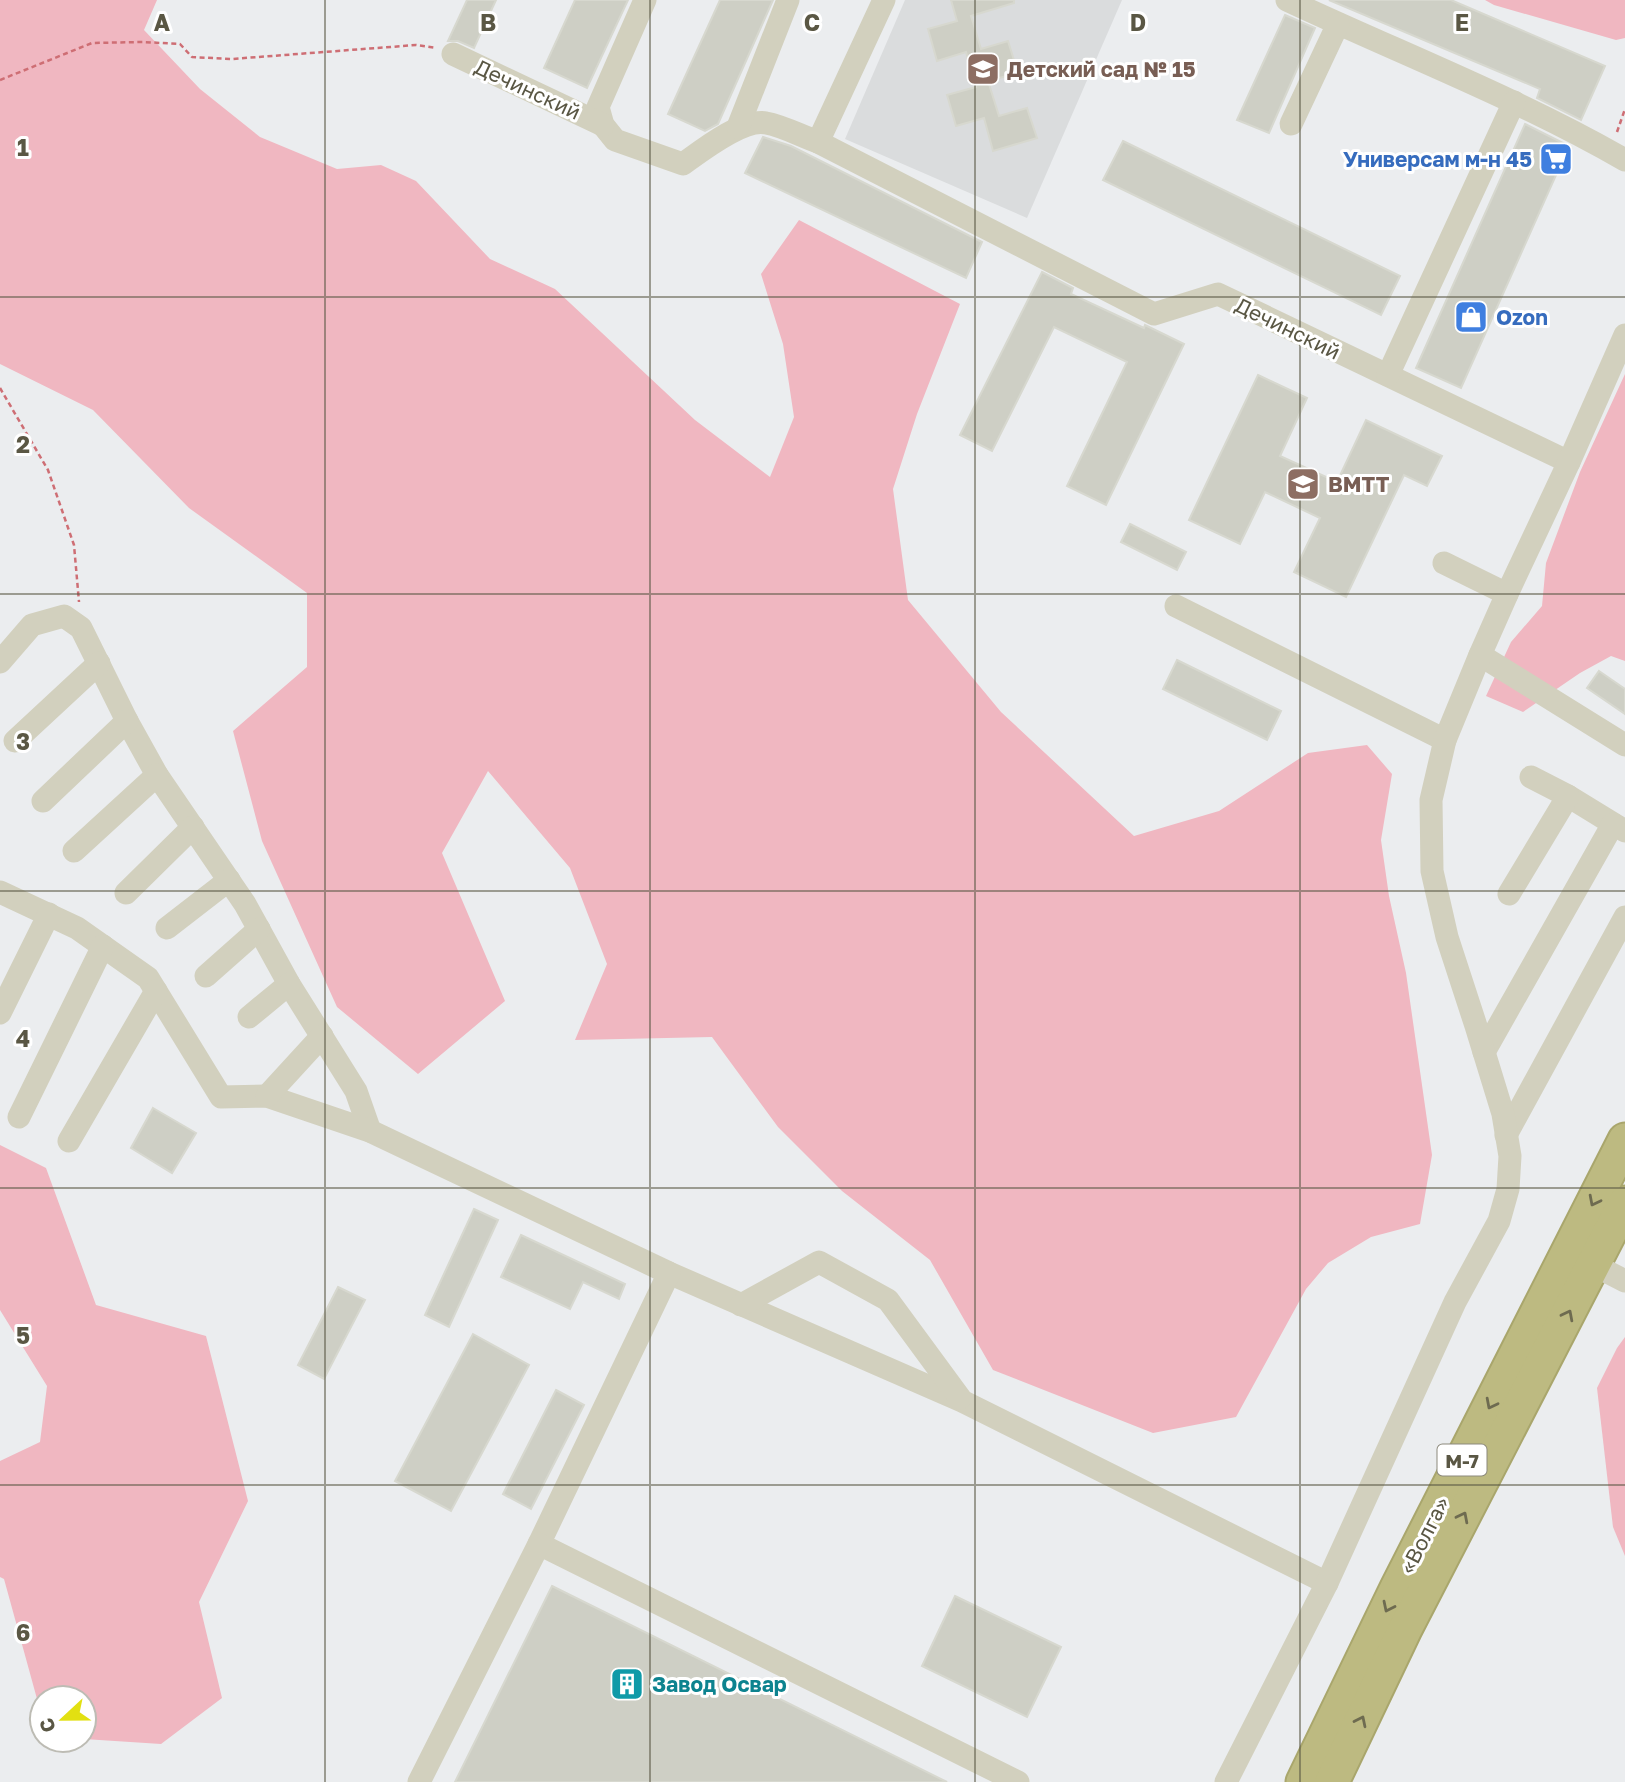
<svg xmlns="http://www.w3.org/2000/svg" width="1625" height="1782" viewBox="0 0 1625 1782" font-family="'Golos Text',sans-serif">
<style>
.education{fill:#dadcdd}
.green{fill:#f0b7c1}
.building{fill:#cecfc5;stroke:#d7d8cf;stroke-width:2}
.lines{fill:none;stroke-linecap:round;stroke-linejoin:round}
.highway-casing{stroke:#a9a66c;stroke-width:37}
.path{stroke:#ce6e74;stroke-width:2.5;stroke-dasharray:5 3.5;stroke-linecap:butt}
.minor{stroke:#d2d0be;stroke-width:23}
.highway{stroke:#bdba81;stroke-width:33}
.oneway{stroke:#6e6b50}
.grid{fill:none;stroke:#5a5744;stroke-width:2;stroke-opacity:0.55}
.labels{text-anchor:middle;dominant-baseline:central;stroke-width:6;stroke-linejoin:round;paint-order:stroke}
.shield{fill:#fff;stroke:#8c897c;stroke-width:2}
.shield-label{font-size:19px;font-weight:bold;fill:#5a5744}
.education-label{font-size:21px;font-weight:bold;fill:#785e54;stroke:#fff;text-anchor:start}
.street-label{font-size:21px;fill:#5a5744;stroke:#fff}
.shop-label{font-size:21px;font-weight:bold;fill:#366cbe;stroke:#fff;text-anchor:end}
.culture-label{font-size:21px;font-weight:bold;fill:#0d838f;stroke:#fff;text-anchor:start}
.grid-label{font-size:23px;text-anchor:middle;font-weight:bold;fill:#5a5744;stroke:#fff;stroke-width:6;stroke-linejoin:round;paint-order:stroke}
</style>
<rect width="100%" height="100%" fill="#ebedef"/>
<path class="education" d="M905,0H1122L1027,218L845,139Z"/>
<g class="green">
<path d="M0,0H157L144,30L200,89L260,137L337,169L381,165L416,181L490,259L555,289L695,420L770,477L794,417L783,344L761,274L799,220L960,304L917,414L893,489L908,600L1001,712L1134,836L1219,811L1308,753L1367,745L1392,774L1381,840L1389,896L1406,973L1432,1155L1420,1224L1371,1237L1328,1263L1306,1289L1236,1417L1153,1433L993,1370L930,1260L842,1191L778,1127L712,1037L575,1040L607,964L570,868L488,771L442,853L505,1001L418,1074L337,1007L262,841L233,731L307,667V593L189,508L93,410L0,364Z"/>
<path d="M1485,0H1625V38L1616,40L1494,5Z"/>
<path d="M1625,374V661L1611,656L1580,673L1523,712L1486,696L1511,642L1542,606L1546,563L1580,472Z"/>
<path d="M0,1145L46,1168L96,1305L206,1336L248,1501L199,1602L222,1698L161,1744L84,1739V1698H42V1717L4,1579L0,1577V1461L40,1442L47,1386L0,1310Z"/>
<path d="M1625,1337V1556L1613,1527L1597,1388L1617,1348Z"/>
</g>
<g class="building">
<path d="M467,0H496L474,48L458,41H448Z"/>
<path d="M575,0H628L587,88L544,68Z"/>
<path d="M720,0H773L718,124L705,131L668,114Z"/>
<path d="M951,0H1014V3L971,16L981,49L1008,41L1018,73L988,81L999,116L1027,108L1037,138L993,151L984,118L956,126L947,95L976,87L966,52L937,61L928,29L957,21Z"/>
<path d="M1329,0H1451L1605,66L1581,120L1537,98L1540,89Z"/>
<path d="M1285,15L1315,28L1269,133L1237,120Z"/>
<path d="M1525,124L1569,146L1461,388L1416,368Z"/>
<path d="M763,137L791,146L982,242L966,278L745,173Z"/>
<path d="M1123,141L1400,276L1381,315L1103,180Z"/>
<path d="M1042,272L1073,288L1071,294L1144,328L1145,325L1184,344L1106,505L1067,486L1127,362L1054,327L992,451L960,435Z"/>
<path d="M1258,375L1307,398L1280,456L1337,482L1366,420L1442,456L1427,486L1404,475L1346,597L1294,572L1320,518L1265,492L1240,544L1189,520Z"/>
<path d="M1130,524L1186,552L1177,570L1121,542Z"/>
<path d="M1177,660L1281,711L1267,740L1163,689Z"/>
<path d="M1599,671L1625,689V714L1587,688Z"/>
<path d="M153,1108L196,1133L172,1173L131,1148Z"/>
<path d="M474,1209L498,1220L449,1327L425,1315Z"/>
<path d="M521,1235L625,1284L619,1299L583,1282L570,1309L501,1277Z"/>
<path d="M338,1287L365,1300L324,1379L298,1365Z"/>
<path d="M473,1334L529,1365L451,1511L395,1481Z"/>
<path d="M556,1390L584,1405L531,1509L503,1494Z"/>
<path d="M552,1586L947,1782H455Z"/>
<path d="M955,1596L1061,1647L1027,1717L922,1666Z"/>
</g>
<g class="lines">
<defs>
<g id="highway">
<path d="M1303,1782L1397,1588L1625,1140"/>
<path d="M1332,1782L1405,1629L1625,1203"/>
</g>
</defs>
<use href="#highway" class="highway-casing"/>
<g class="path">
<path d="M0,80L92,43L143,42L180,44L192,57L232,59L416,45L436,48"/>
<path d="M1617,132L1625,109"/>
<path d="M0,388L48,470L74,545L79,602"/>
</g>
<g class="minor">
<path d="M645,0L598,107L603,125L615,140L683,164C701,151 743,118 766,123C783,126 801,136 818,142L1154,314L1218,294L1569,462"/>
<path d="M1287,0C1400,53 1517,98 1625,160"/>
<path d="M453,54L603,125"/>
<path d="M1291,124L1338,24"/>
<path d="M738,127L788,0"/>
<path d="M818,142L884,0"/>
<path d="M1388,375L1514,102"/>
<path d="M1444,563L1507,594"/>
<path d="M1176,606L1445,740"/>
<path d="M1480,655L1625,745"/>
<path d="M0,662L32,625L64,616L81,628L127,721L157,775L245,904L289,984L356,1091L370,1131"/>
<path d="M15,741L99,663"/>
<path d="M1531,777L1568,796L1625,831"/>
<path d="M43,801L127,721"/>
<path d="M74,851L157,775"/>
<path d="M0,892L77,928L148,978L221,1097L267,1096L370,1131L669,1273L962,1401L1327,1583"/>
<path d="M126,893L193,827"/>
<path d="M1509,894L1568,796"/>
<path d="M167,928L229,880"/>
<path d="M206,976L259,929"/>
<path d="M0,1013L49,914"/>
<path d="M249,1017L289,984"/>
<path d="M1484,1052L1613,824"/>
<path d="M267,1096L322,1036"/>
<path d="M19,1117L103,946"/>
<path d="M1506,1135L1625,917"/>
<path d="M69,1141L156,991"/>
<path d="M1594,1265L1625,1281"/>
<path d="M669,1273L539,1544L1018,1782"/>
<path d="M741,1305L819,1262L888,1300L960,1398"/>
<path d="M419,1782L539,1544"/>
<path d="M1226,1782L1327,1583L1455,1302L1499,1221L1508,1189L1510,1156L1503,1114L1476,1026L1447,937L1432,871L1431,800L1445,740L1480,655L1507,594L1569,462L1625,335"/>
</g>
<use href="#highway" class="highway"/>
</g>
<defs><path id="oneway-chevron" d="M-2-3.5L2.5 0L-2 3.5" fill="none" stroke-width="1.6" stroke-linecap="round" stroke-linejoin="round" transform="scale(1.75)"/></defs>
<g class="oneway">
<use href="#oneway-chevron" transform="translate(1594 1201) rotate(117)"/>
<use href="#oneway-chevron" transform="translate(1568 1315) rotate(-63)"/>
<use href="#oneway-chevron" transform="translate(1491 1404) rotate(117)"/>
<use href="#oneway-chevron" transform="translate(1463 1517) rotate(-63)"/>
<use href="#oneway-chevron" transform="translate(1388 1607) rotate(116)"/>
<use href="#oneway-chevron" transform="translate(1361 1721) rotate(-64)"/>
</g>
<path class="grid" d="M325,0V1782M650,0V1782M975,0V1782M1300,0V1782M0,297H1625M0,594H1625M0,891H1625M0,1188H1625M0,1485H1625"/>
<defs>
<symbol id="school-square" viewBox="-11 -11 22 22"><rect x="-9" y="-9" width="18" height="18" rx="4" fill="#8d6e63" stroke="#fff"/><path d="M0-5L7-2L0 1L-7-2ZM-4 1L0 2.5L4 1V4Q0 6-4 4Z" fill="#fff"/></symbol>
<symbol id="supermarket-square" viewBox="-11 -11 22 22"><rect x="-9" y="-9" width="18" height="18" rx="4" fill="#3f7fe0" stroke="#fff"/><path d="M-6-5.5h2.5l.6 2H6L4.5 2H-2.5L-4.4-4H-6ZM-1.5 3.2a1.3 1.3 0 1 0 .1 0ZM3 3.2a1.3 1.3 0 1 0 .1 0Z" fill="#fff"/></symbol>
<symbol id="shop-square" viewBox="-11 -11 22 22"><rect x="-9" y="-9" width="18" height="18" rx="4" fill="#3f7fe0" stroke="#fff"/><path d="M-5-2.5h2.3a2.7 3.5 0 0 1 5.4 0H5L5.5 6h-11ZM-1.5-2.5h3a1.5 2.3 0 0 0-3 0Z" fill="#fff"/></symbol>
<symbol id="university-square" viewBox="-11 -11 22 22"><rect x="-9" y="-9" width="18" height="18" rx="4" fill="#8d6e63" stroke="#fff"/><path d="M0-5L7-2L0 1L-7-2ZM-4 1L0 2.5L4 1V4Q0 6-4 4Z" fill="#fff"/></symbol>
<symbol id="building-square" viewBox="-11 -11 22 22"><rect x="-9" y="-9" width="18" height="18" rx="4" fill="#0f9aa8" stroke="#fff"/><path d="M-4-6H4V6H1V3H-1V6H-4ZM-2.5-4.3h1.7v1.8h-1.7ZM.8-4.3h1.7v1.8H.8ZM-2.5-1h1.7V.8h-1.7ZM.8-1h1.7V.8H.8Z" fill="#fff"/></symbol>
</defs>
<g fill-rule="evenodd">
<use href="#school-square" x="964" y="50" width="38" height="38"/>
<use href="#supermarket-square" x="1537" y="140" width="38" height="38"/>
<use href="#shop-square" x="1452" y="298" width="38" height="38"/>
<use href="#university-square" x="1284" y="465" width="38" height="38"/>
<use href="#building-square" x="608" y="1665" width="38" height="38"/>
</g>
<g class="labels">
<rect class="shield" x="1437.5" y="1444.5" width="49" height="31" rx="5"/>
<g class="shield-label">
<text x="1462" y="1460">М-7</text>
</g>
<g class="education-label">
<text x="1007" y="69">Детский сад № 15</text>
<text x="1328" y="484">ВМТТ</text>
</g>
<g class="street-label">
<text transform="translate(528 89) rotate(25)">Дечинский</text>
<text transform="translate(1288 328) rotate(26)">Дечинский</text>
<text transform="translate(1424 1535) rotate(-63)">«Волга»</text>
</g>
<g class="shop-label">
<text x="1532" y="159">Универсам м-н 45</text>
<text x="1496" y="317" text-anchor="start">Ozon</text>
</g>
<g class="culture-label">
<text x="652" y="1684">Завод Освар</text>
</g>
</g>
<g class="grid-label">
<text x="162" y="31">A</text>
<text x="488" y="31">B</text>
<text x="812" y="31">C</text>
<text x="1138" y="31">D</text>
<text x="1462" y="31">E</text>
<text x="23" y="156">1</text>
<text x="23" y="453">2</text>
<text x="23" y="750">3</text>
<text x="23" y="1047">4</text>
<text x="23" y="1344">5</text>
<text x="23" y="1641">6</text>
</g>
<g transform="translate(63 1719) rotate(248)"><circle r="33" fill="#ffffff" stroke="#bdbcb4" stroke-width="2"/>
<path d="M0-5L12 26L0 18L-12 26Z" fill="#e2e012"/>
<text y="-10" font-size="19" font-weight="bold" text-anchor="middle" fill="#5a5744">С</text>
</g>
</svg>
